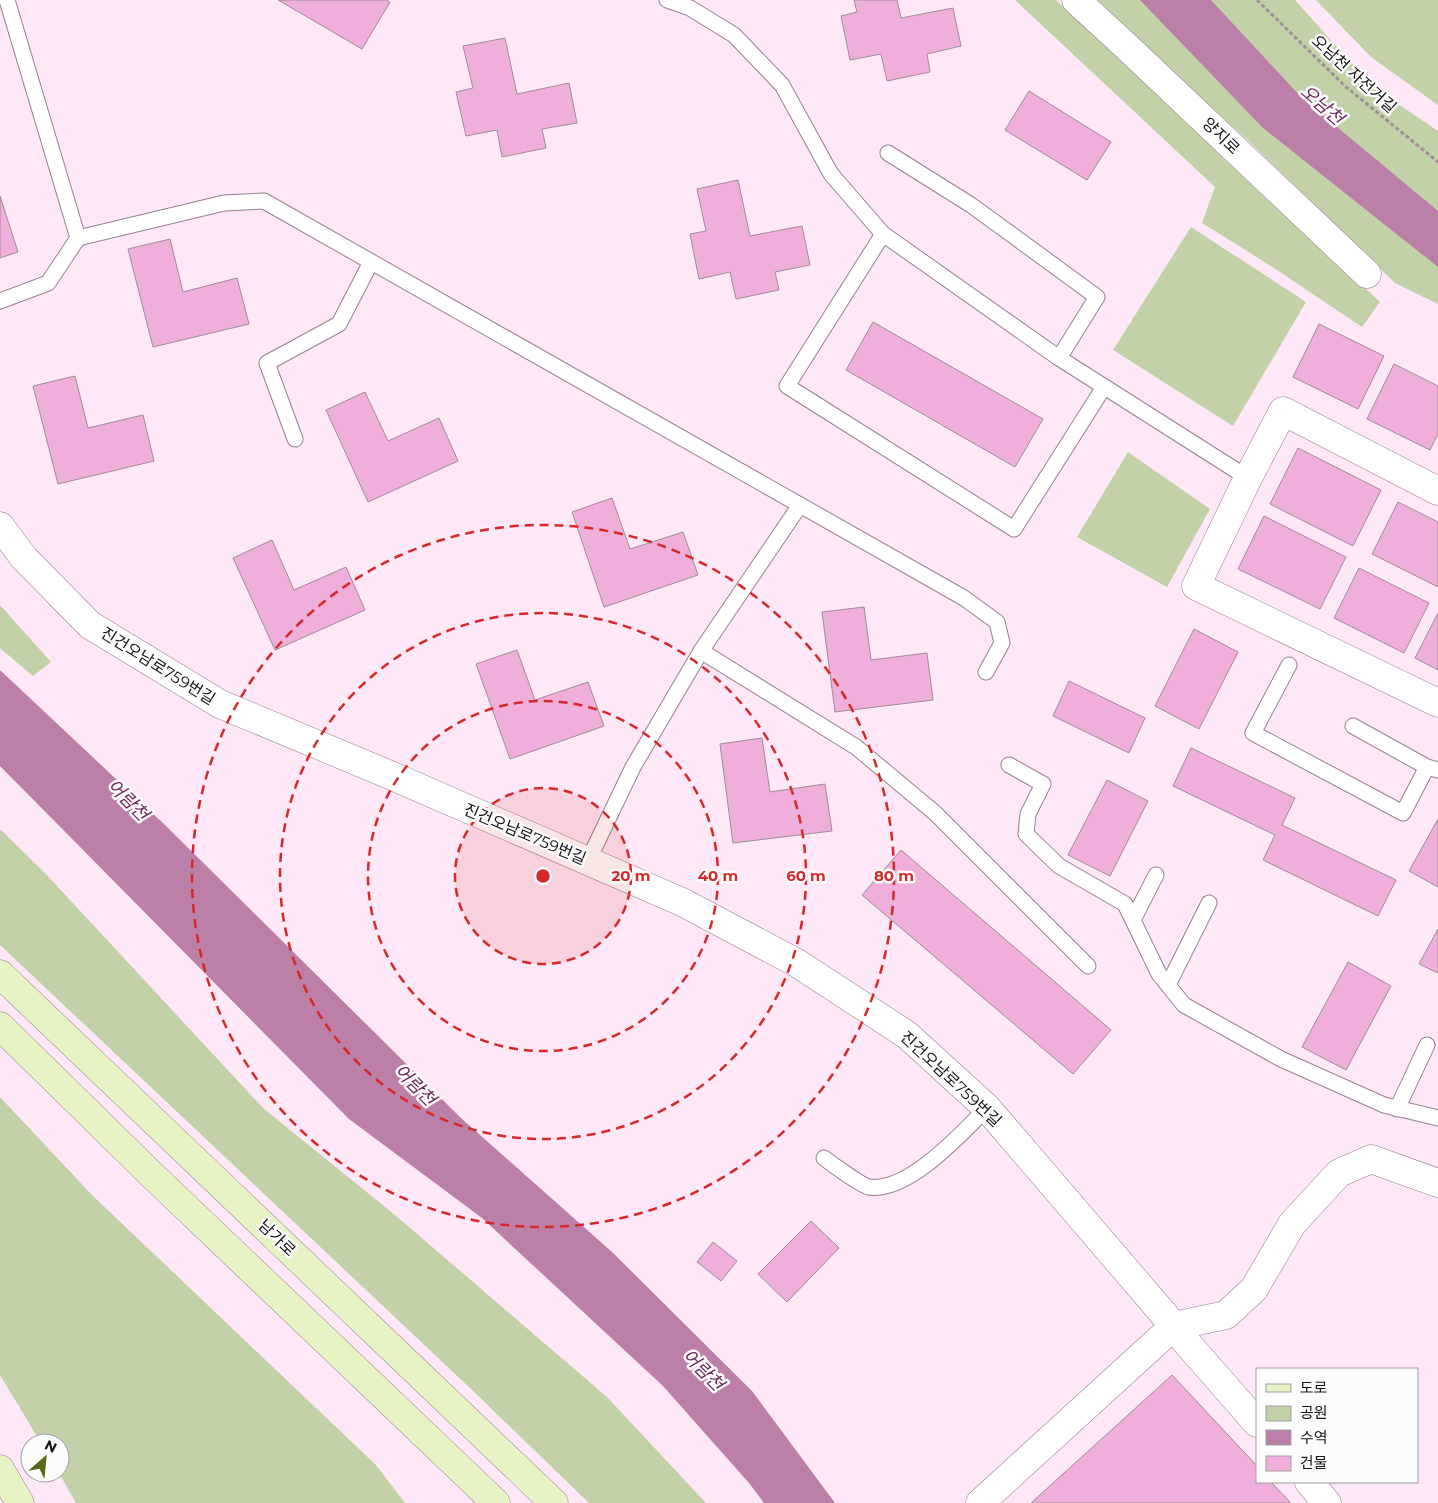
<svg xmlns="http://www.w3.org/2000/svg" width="1438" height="1503" viewBox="0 0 1438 1503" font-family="Montserrat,'Noto Sans KR',sans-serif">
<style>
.green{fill:#c3d1a8}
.water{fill:#bb7fa8}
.building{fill:#efafda;stroke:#9f8b98}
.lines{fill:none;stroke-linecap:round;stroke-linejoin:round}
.lane-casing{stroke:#95818e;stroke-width:17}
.street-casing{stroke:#95818e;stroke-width:29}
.secondary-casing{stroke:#95818e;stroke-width:29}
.path{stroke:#a08f9a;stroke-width:3;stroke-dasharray:4 2.5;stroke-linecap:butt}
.lane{stroke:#fff;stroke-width:15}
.street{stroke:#fff;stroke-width:28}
.secondary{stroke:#e7f2c5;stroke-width:28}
.ring{fill:none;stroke:#d62828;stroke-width:2.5;stroke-dasharray:9 6}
.labels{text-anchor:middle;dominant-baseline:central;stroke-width:5;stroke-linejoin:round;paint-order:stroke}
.street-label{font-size:16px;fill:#191217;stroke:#fcfcfc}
.water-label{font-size:18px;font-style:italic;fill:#6f275c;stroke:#fcfcfc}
.centre{fill:#d62828;stroke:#fcfcfc;stroke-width:2.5}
.ring-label{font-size:15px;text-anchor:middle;font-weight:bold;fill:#d62828;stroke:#fcfcfc;stroke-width:5;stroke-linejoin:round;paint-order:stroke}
</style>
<rect width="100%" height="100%" fill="#fee7f6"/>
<g class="green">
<path d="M1015,0H1056L1227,156L1380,302L1362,327L1271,266L1202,223L1215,187Z"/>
<path d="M1093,0H1295L1373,87L1438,131V304L1395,283L1251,143Z"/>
<path d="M1316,0H1438V105L1371,57Z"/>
<path d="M1191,227L1306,302L1233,426L1113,350Z"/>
<path d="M1128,452L1210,509L1167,587L1077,537Z"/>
<path d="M0,605L51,662L33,676L0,648Z"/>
<path d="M0,829L45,873L263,1108L395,1215L607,1397L706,1503H589L470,1388L0,945Z"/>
<path d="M0,1097L92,1195L376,1465L405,1503H76L59,1473H60V1443H41L0,1375Z"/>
</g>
<g class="water">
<path d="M1140,0H1211L1301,97L1438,211V267L1263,128Z"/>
<path d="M0,670L165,825L462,1119L612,1252L752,1391L835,1503H764L749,1483L663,1386L482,1218L349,1119L0,766Z"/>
</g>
<g class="building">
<path d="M278,0H386L390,2L362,49Z"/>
<path d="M854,0H897L901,18L953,8L961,46L927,54L930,72L887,81L881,54L850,60L841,16L857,12Z"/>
<path d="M505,38L517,94L569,83L577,123L542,129L546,148L502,157L497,130L466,136L456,92L473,88L463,46Z"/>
<path d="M1029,91L1111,142L1087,180L1005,130Z"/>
<path d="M738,180L750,236L802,226L810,265L775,272L779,290L736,299L730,272L699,279L690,234L706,231L697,189Z"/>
<path d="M0,196L18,252L0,258Z"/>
<path d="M170,239L183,292L237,278L249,324L153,347L128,249Z"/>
<path d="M873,322L1043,419L1015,467L846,370Z"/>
<path d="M1319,324L1384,356L1358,409L1293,377Z"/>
<path d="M1394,364L1438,386V434L1430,450L1367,419Z"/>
<path d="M75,376L88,428L143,415L154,461L58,484L33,386Z"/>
<path d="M365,392L388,441L439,418L458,461L368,502L326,410Z"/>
<path d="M1298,448L1381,490L1353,546L1270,504Z"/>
<path d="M612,498L630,549L683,532L698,575L604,607L572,512Z"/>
<path d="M1398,502L1438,522V587L1372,554Z"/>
<path d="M1264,516L1346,557L1320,609L1238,569Z"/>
<path d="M272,540L294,590L346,567L365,610L275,650L233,558Z"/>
<path d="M1359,568L1429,603L1404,653L1334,618Z"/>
<path d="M864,607L871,660L927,653L933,700L835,712L822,612Z"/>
<path d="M1438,613V670L1415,658Z"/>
<path d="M1194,629L1238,652L1199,729L1155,706Z"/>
<path d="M517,650L535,700L588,682L604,726L510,759L476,664Z"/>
<path d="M1069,681L1145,718L1129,753L1053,716Z"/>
<path d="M762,738L770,792L825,784L832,831L733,843L720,744Z"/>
<path d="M1191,748L1295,798L1282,825L1396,880L1378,916L1263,860L1275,835L1173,786Z"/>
<path d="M1107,780L1148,801L1110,876L1068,855Z"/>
<path d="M1438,819V887L1409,871Z"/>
<path d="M901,850L1111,1030L1073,1074L862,895Z"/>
<path d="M1438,929V973L1419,964Z"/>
<path d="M1348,962L1391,986L1346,1070L1302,1047Z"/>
<path d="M811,1221L839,1248L787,1302L758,1274Z"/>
<path d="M713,1242L737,1261L721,1281L697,1262Z"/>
<path d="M1172,1375L1257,1466V1482H1271L1291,1503H1031Z"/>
</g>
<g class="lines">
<defs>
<g id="lane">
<path d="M667,0L690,8L734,35L782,85L831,174L883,234L1059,358L1248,478"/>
<path d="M888,153L971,205L1097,297L1059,358"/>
<path d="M883,234L787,386L1014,529L1104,387"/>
<path d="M78,238L224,203L264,201L964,598L997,622L1002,643L986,672"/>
<path d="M0,301L48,283L78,238L7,0"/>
<path d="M295,439L267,363L339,324L371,262"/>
<path d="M701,651L856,747L935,813L1088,966"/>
<path d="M1289,665L1253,733L1403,813L1427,767"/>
<path d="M1353,726L1427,767L1438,770"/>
<path d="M1009,765L1043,784L1028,814L1026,834L1059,866L1125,904L1159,974L1184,1005L1281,1059L1384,1105L1438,1118"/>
<path d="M588,861L633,767L701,651L800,505"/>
<path d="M1133,920L1156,875"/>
<path d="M1168,985L1209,903"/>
<path d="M1397,1109L1427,1045"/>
<path d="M824,1158C832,1164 862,1186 869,1187C908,1193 962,1133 987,1108"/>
</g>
<g id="street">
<path d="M1076,0L1127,47L1367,274"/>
<path d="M1438,491L1283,411L1248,478L1196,586L1438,703"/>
<path d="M0,526L24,558L90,625L220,704L390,775L682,902L797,963L907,1035L987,1108L1174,1326L1187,1343L1257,1423"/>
<path d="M1309,1482L1327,1503"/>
<path d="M980,1503L1174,1326L1226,1315L1254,1289L1292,1224L1339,1173L1371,1159L1438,1183"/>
</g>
<g id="secondary">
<path d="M0,974L554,1503"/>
<path d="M0,1026L152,1175L496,1503"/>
<path d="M0,1469L20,1503"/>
</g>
</defs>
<use href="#lane" class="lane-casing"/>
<use href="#street" class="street-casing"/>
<use href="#secondary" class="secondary-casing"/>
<path class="path" d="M1257,0L1345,86L1438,162"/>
<use href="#lane" class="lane"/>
<use href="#street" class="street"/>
<use href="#secondary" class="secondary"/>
</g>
<circle cx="543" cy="876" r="88" fill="#d62828" fill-opacity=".12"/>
<g class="ring">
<circle cx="543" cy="876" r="88"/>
<circle cx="543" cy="876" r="175"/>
<circle cx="543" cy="876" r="263"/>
<circle cx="543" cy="876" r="351"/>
</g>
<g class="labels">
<g class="street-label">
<text transform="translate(1354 74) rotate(42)">오남천 자전거길</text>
<text transform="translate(1221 136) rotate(44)">양지로</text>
<text transform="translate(158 666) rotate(32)">진건오남로759번길</text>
<text transform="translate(525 834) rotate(23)">진건오남로759번길</text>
<text transform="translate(951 1079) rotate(43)">진건오남로759번길</text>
<text transform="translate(277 1238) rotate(44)">남가로</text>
</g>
<g class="water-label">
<text transform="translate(1322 105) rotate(41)">오남천</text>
<text transform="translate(128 800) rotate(45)">어람천</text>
<text transform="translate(415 1085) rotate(45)">어람천</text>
<text transform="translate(703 1370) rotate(45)">어람천</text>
</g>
</g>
<circle cx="543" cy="876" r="8" class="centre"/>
<g class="ring-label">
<text x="631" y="881">20 m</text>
<text x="718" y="881">40 m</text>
<text x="806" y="881">60 m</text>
<text x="894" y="881">80 m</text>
</g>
<rect x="1256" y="1368" width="162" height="115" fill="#fcfcfc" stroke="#a19ea0"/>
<rect x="1266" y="1384" width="25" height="8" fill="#e7f2c5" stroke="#a19ea0"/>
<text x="1300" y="1393" font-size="15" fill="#191217">도로</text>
<rect x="1266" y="1406" width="25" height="15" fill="#c3d1a8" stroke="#a19ea0"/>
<text x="1300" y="1418" font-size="15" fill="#191217">공원</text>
<rect x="1266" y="1430" width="25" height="15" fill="#bb7fa8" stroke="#a19ea0"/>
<text x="1300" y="1443" font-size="15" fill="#191217">수역</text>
<rect x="1266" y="1456" width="25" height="15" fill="#efafda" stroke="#a19ea0"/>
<text x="1300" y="1468" font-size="15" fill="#191217">건물</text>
<g transform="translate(45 1458) rotate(27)"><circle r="24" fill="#fcfcfc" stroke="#a19ea0"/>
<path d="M0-4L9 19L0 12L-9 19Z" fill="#556917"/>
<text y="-8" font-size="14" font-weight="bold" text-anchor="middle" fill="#191217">N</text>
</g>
</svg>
